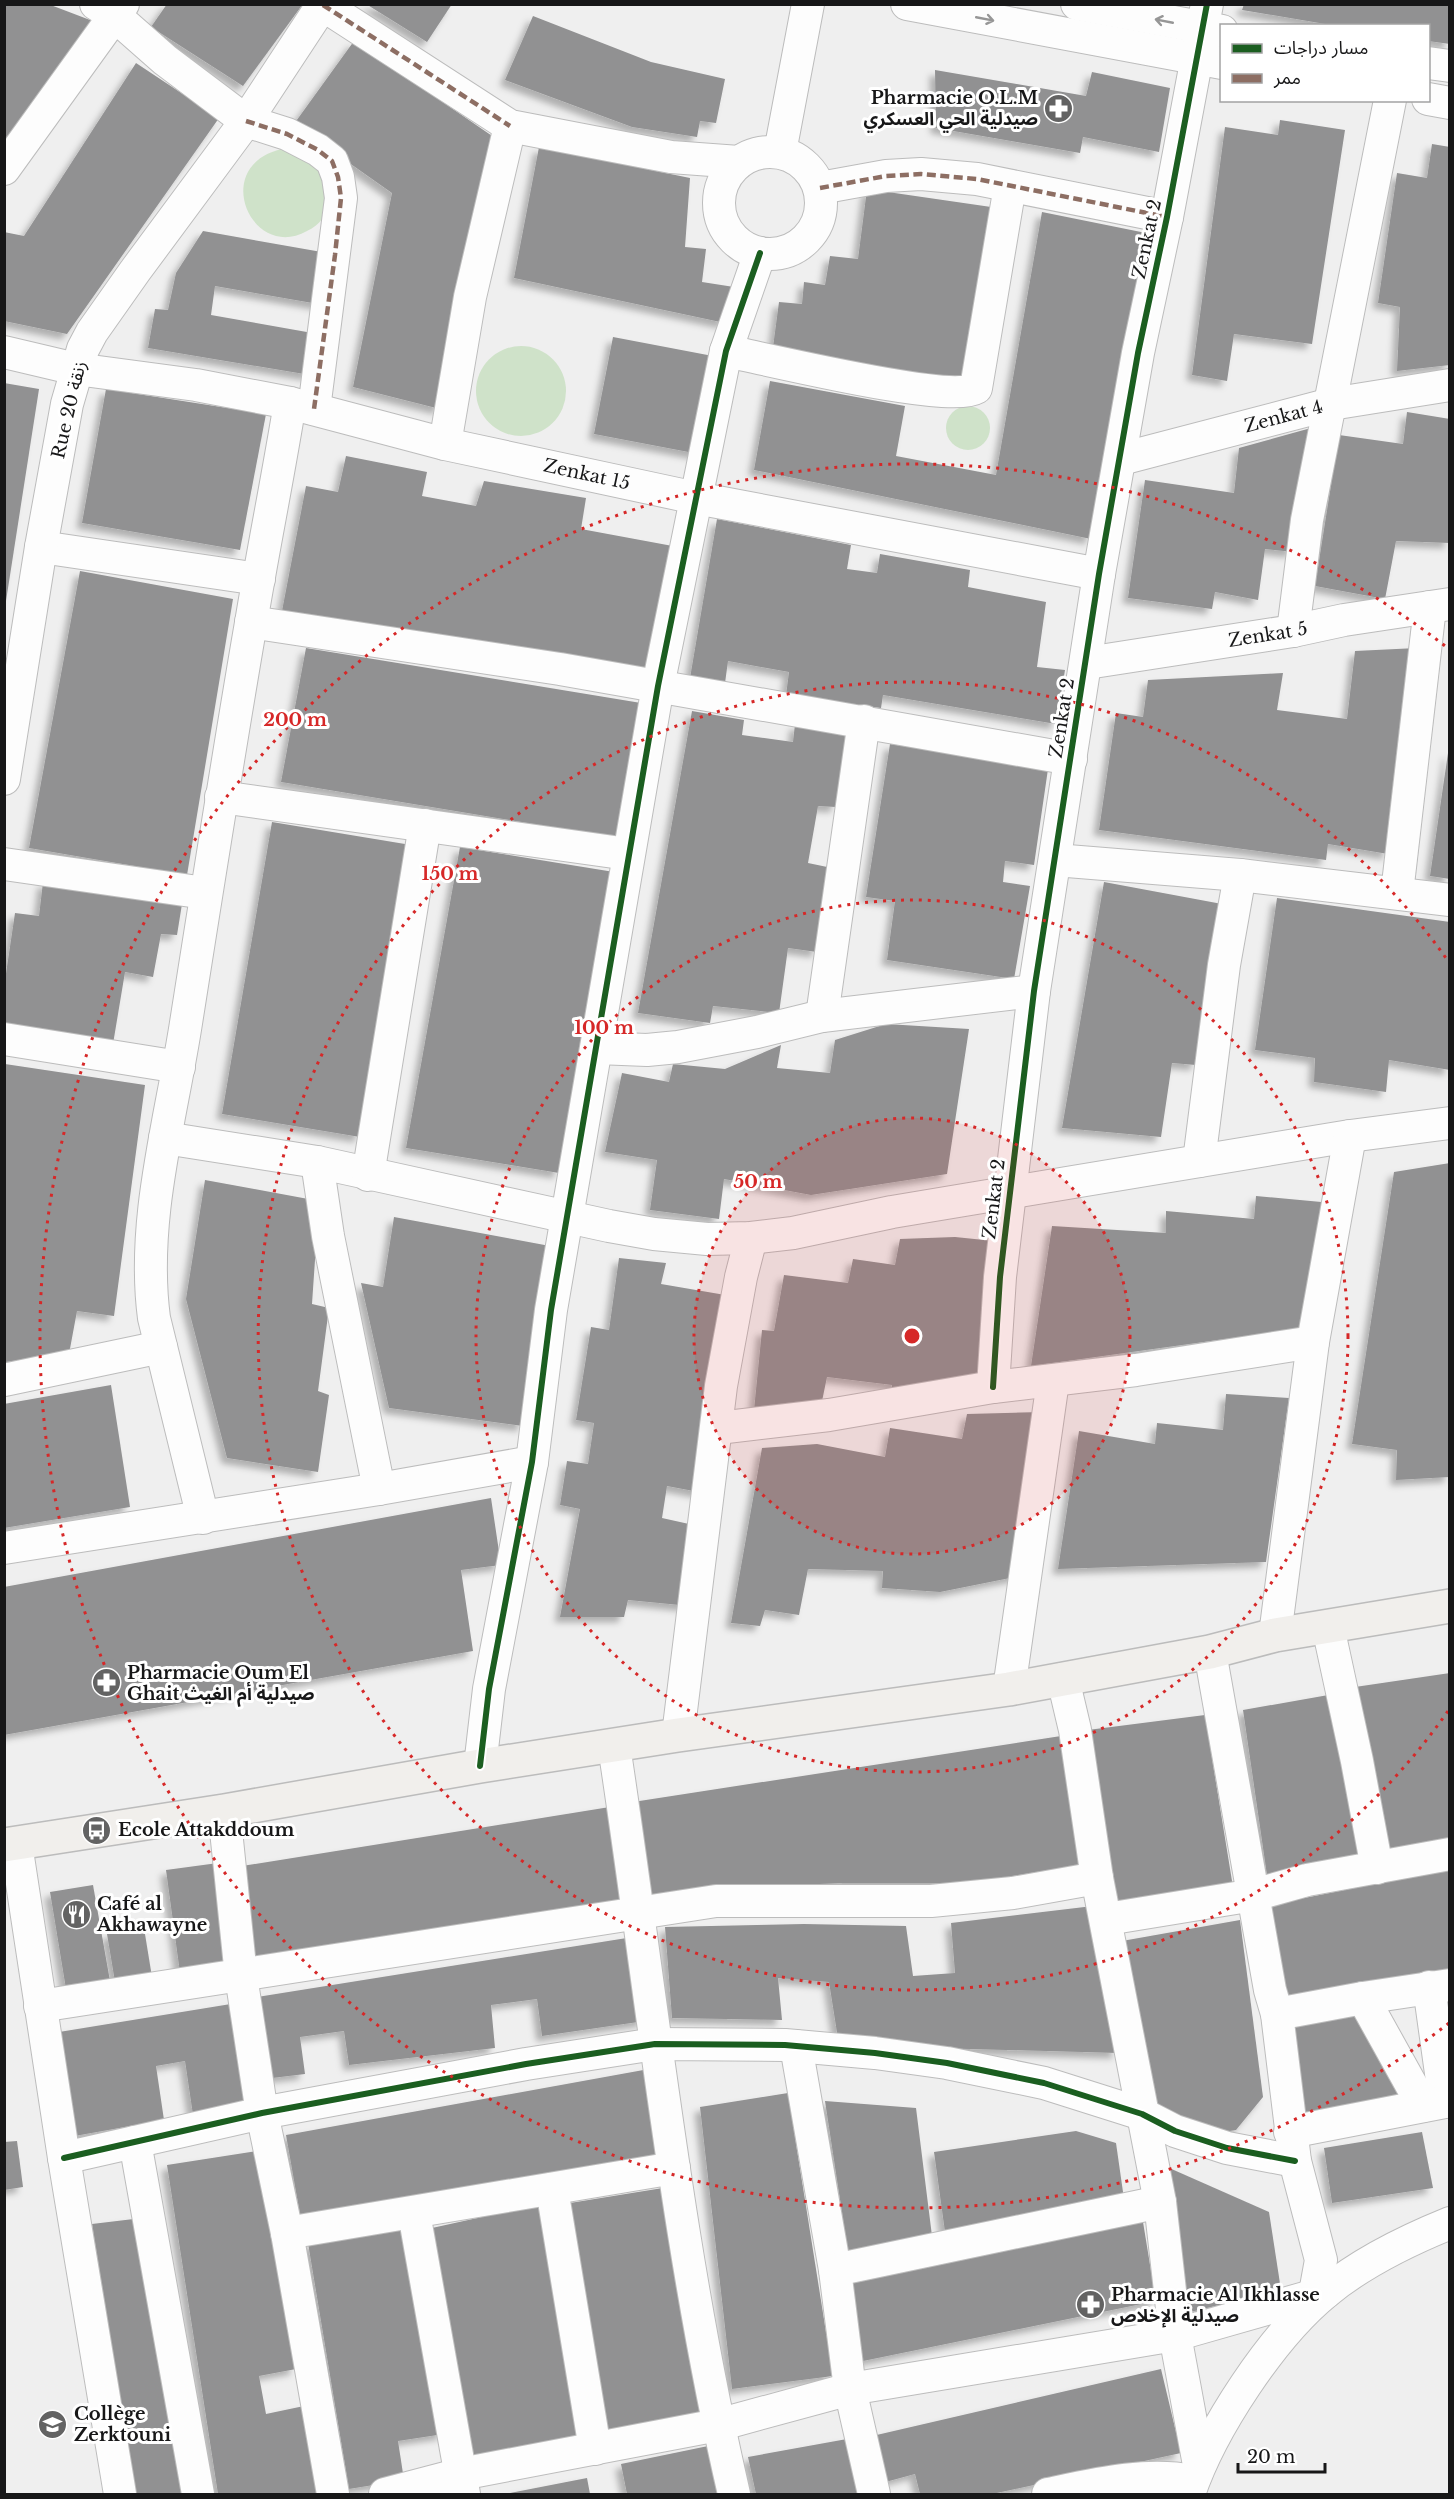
<svg xmlns="http://www.w3.org/2000/svg" width="1454" height="2499" viewBox="0 0 1454 2499" font-family="'Libre Baskerville','Noto Sans Arabic',serif">
<style>
.green{fill:#cfe2c9}
.building{fill:#919192;filter:url(#shadow)}
.lines{fill:none;stroke-linecap:round;stroke-linejoin:round}
.street-casing{stroke:#bcbcbc;stroke-width:34}
.secondary-casing{stroke:#bcbcbc;stroke-width:36}
.street{stroke:#fdfdfd;stroke-width:32}
.secondary{stroke:#f1efec;stroke-width:33}
.quiet{stroke:#8d6e63;stroke-width:4.5;stroke-dasharray:9 4.5;stroke-linecap:butt}
.cycleway-casing{stroke:#fff;stroke-width:10}
.cycleway{stroke:#1b5e20;stroke-width:6}
.oneway{stroke:#969696}
.ring{fill:none;stroke:#d62828;stroke-width:3;stroke-dasharray:3 6}
.labels{text-anchor:middle;dominant-baseline:central;stroke-width:6;stroke-linejoin:round;paint-order:stroke}
.poi-label{font-size:18px;font-weight:bold;fill:#171718;stroke:#fff;text-anchor:start}
.street-label{font-size:18px;fill:#171718;stroke:#fff}
.centre{fill:#d62828;stroke:#fff;stroke-width:3}
.ring-label{font-size:18px;text-anchor:middle;font-weight:bold;fill:#d62828;stroke:#fff;stroke-width:6;stroke-linejoin:round;paint-order:stroke}
</style>
<defs>
<filter id="shadow"><feDropShadow dx="-5.5" dy="5.5" stdDeviation="3" flood-color="#0004"/></filter>
</defs>
<rect width="100%" height="100%" fill="#efefef"/>
<g class="green">
<path d="M288,148L303,151L329,179C327,191 327,205 323,216C321,223 313,228 307,231C250,263 207,160 288,148Z"/>
<circle cx="521" cy="391" r="45"/>
<circle cx="968" cy="428" r="22"/>
</g>
<g class="building">
<path d="M4,4H48L98,23L4,153Z"/>
<path d="M167,4H303L243,86L151,27Z"/>
<path d="M366,4H452L427,42Z"/>
<path d="M1244,4H1450V44L1428,41V26H1337L1242,10Z"/>
<path d="M533,16L651,62L725,79L716,123L700,121L697,137L632,127L505,80Z"/>
<path d="M354,41L498,140L440,409L353,387L392,193L294,124Z"/>
<path d="M136,63L219,118L67,334L4,321V232L24,236Z"/>
<path d="M935,70L1086,96L1092,72L1170,88L1159,152L1083,137L1080,153L936,128Z"/>
<path d="M1280,120L1345,130L1312,344L1234,334L1227,381L1192,375L1225,127L1278,135Z"/>
<path d="M1432,144L1450,147V365L1397,371L1400,307L1378,303L1397,173L1427,178Z"/>
<path d="M539,147L690,178L685,247L706,249L702,282L734,287L725,323L514,278Z"/>
<path d="M867,189L998,208L968,382L773,347L779,302L802,304L804,282L825,285L830,256L858,259Z"/>
<path d="M1042,212L1146,233L1091,539L754,470L770,381L905,406L896,456L996,475Z"/>
<path d="M203,231L333,254L324,305L215,286L211,315L318,334L310,375L148,348L155,309L168,310L176,273Z"/>
<path d="M613,337L718,357L699,454L594,434Z"/>
<path d="M4,383L39,389L6,601H4Z"/>
<path d="M106,389L266,414L240,550L82,523Z"/>
<path d="M1407,412L1450,419V543L1396,541L1385,599L1315,586L1339,435L1403,444Z"/>
<path d="M1311,428L1293,552L1265,549L1258,600L1215,592L1212,609L1128,598L1145,480L1234,493L1239,448Z"/>
<path d="M346,456L427,472L422,496L476,506L484,481L586,498L581,529L678,547L652,674L282,611L306,486L338,492Z"/>
<path d="M717,519L851,545L847,569L877,573L880,554L970,570L968,587L1046,602L1037,667L1065,670L1056,724L883,695L881,708L786,695L789,672L728,661L725,683L690,678Z"/>
<path d="M80,571L233,599L187,875L29,848Z"/>
<path d="M306,648L641,703L618,838L281,782Z"/>
<path d="M1417,648L1388,854L1328,844L1326,860L1099,830L1116,713L1143,717L1148,680L1283,673L1277,710L1347,719L1355,651Z"/>
<path d="M692,711L744,720L742,735L793,742L795,724L850,734L836,807L818,806L808,863L832,868L817,952L788,948L779,1013L713,1006L710,1023L638,1013Z"/>
<path d="M890,744L1048,769L1034,865L1005,861L1003,882L1030,886L1014,979L887,960L895,901L866,897Z"/>
<path d="M1448,753H1450V879L1430,876Z"/>
<path d="M272,822L411,845L360,1137L222,1114Z"/>
<path d="M460,847L614,872L559,1173L406,1148Z"/>
<path d="M43,882L182,904L177,935L161,934L153,977L125,972L112,1050L4,1030V987L15,913L39,916Z"/>
<path d="M1104,882L1222,904L1196,1065L1172,1063L1161,1137L1062,1128Z"/>
<path d="M1277,898L1450,922V1070L1389,1060L1386,1092L1314,1082L1315,1058L1255,1050Z"/>
<path d="M886,1024L969,1029L947,1174L811,1195L724,1179L719,1219L650,1210L657,1160L605,1152L622,1073L669,1082L673,1064L725,1069L781,1045L777,1068L830,1073L835,1040Z"/>
<path d="M5,1064L145,1085L114,1316L77,1311L69,1354L5,1362Z"/>
<path d="M1450,1163V1477L1396,1480L1397,1450L1352,1444L1394,1172Z"/>
<path d="M205,1180L319,1201L312,1304L329,1308L318,1391L329,1395L318,1472L227,1458L186,1299Z"/>
<path d="M1256,1196L1332,1203L1311,1327L1031,1366L1052,1226L1166,1233V1211L1254,1219Z"/>
<path d="M394,1217L550,1246L523,1426L389,1408L361,1283L383,1287Z"/>
<path d="M955,1237L994,1241L979,1376L891,1394L892,1385L827,1377L821,1406L754,1410L762,1330L774,1331L784,1275L848,1283L853,1259L895,1265L900,1239Z"/>
<path d="M619,1258L666,1263L661,1284L731,1296L704,1493L667,1486L662,1518L698,1526L690,1606L628,1600L624,1617H560L580,1509L560,1505L567,1461L588,1464L594,1423L576,1420L591,1327L609,1330Z"/>
<path d="M111,1385L130,1507L4,1528V1404Z"/>
<path d="M1226,1394L1289,1398L1266,1562L1058,1569L1079,1431L1155,1444L1157,1423L1223,1430Z"/>
<path d="M1042,1412L1020,1576L940,1592L882,1588L883,1571L808,1569L799,1615L765,1610L760,1626L731,1623L762,1448L817,1444L885,1457L890,1428L962,1439L967,1414Z"/>
<path d="M491,1498L501,1565L461,1570L473,1651L4,1735V1587Z"/>
<path d="M1450,1673V1842L1385,1852L1355,1687Z"/>
<path d="M1334,1694L1365,1859L1267,1875L1243,1710Z"/>
<path d="M1205,1715L1233,1887L1108,1905L1080,1731Z"/>
<path d="M1061,1736L1085,1864L971,1883H842L727,1888L648,1895L633,1802Z"/>
<path d="M616,1806L631,1898L254,1961L242,1866Z"/>
<path d="M218,1863L232,1966L180,1973L166,1870Z"/>
<path d="M1450,1869V1976L1286,1999L1269,1905Z"/>
<path d="M93,1885L110,1981L66,1989L50,1892Z"/>
<path d="M1093,1906L1118,2053L933,2048L838,2039L829,1982L778,1978L782,2020L672,2018L665,1927L804,1924L906,1926L913,1976L955,1973L951,1923Z"/>
<path d="M1240,1920L1263,2097L1236,2130L1203,2135L1159,2106L1146,2088L1122,1941Z"/>
<path d="M144,1928L152,1977L115,1982L107,1934Z"/>
<path d="M633,1937L645,2021L542,2036L537,1999L491,2005L495,2048L349,2065L344,2031L300,2037L305,2074L264,2079L251,1998Z"/>
<path d="M237,2003L252,2106L193,2115L185,2061L156,2066L164,2120L69,2137L53,2033Z"/>
<path d="M1352,2012L1397,2072L1404,2101L1304,2118L1289,2023Z"/>
<path d="M649,2069L662,2160L301,2220L286,2135Z"/>
<path d="M788,2093L833,2376L732,2389L700,2107Z"/>
<path d="M825,2101L916,2108L932,2236L848,2252Z"/>
<path d="M1076,2131L1116,2143L1124,2199L945,2232L934,2152Z"/>
<path d="M1422,2132L1433,2188L1332,2203L1324,2148Z"/>
<path d="M17,2141L23,2187L4,2190V2142Z"/>
<path d="M257,2151L296,2369L259,2376L266,2414L304,2406L318,2494H218L167,2165Z"/>
<path d="M1167,2167L1269,2212L1281,2290L1186,2313Z"/>
<path d="M669,2187L706,2416L607,2433L570,2203Z"/>
<path d="M545,2203L583,2439L475,2463L432,2228Z"/>
<path d="M142,2218L190,2494H136L92,2224Z"/>
<path d="M1143,2222L1156,2301L863,2361L853,2283Z"/>
<path d="M407,2229L444,2434L398,2441L404,2480L349,2489L308,2243Z"/>
<path d="M1161,2369L1181,2453L992,2494H920L915,2474L878,2484L868,2437Z"/>
<path d="M847,2439L858,2494H756L748,2457Z"/>
<path d="M713,2445L723,2494H627L621,2464Z"/>
<path d="M587,2478L590,2494H510V2493Z"/>
</g>
<g class="lines">
<defs>
<g id="street">
<path d="M96,4L115,16L165,60L246,121L287,134L318,150L332,161L338,177L341,198L314,409"/>
<path d="M907,4L1222,63"/>
<path d="M1077,4L1222,31"/>
<path d="M323,5L510,126L671,157L739,162"/>
<path d="M1428,63L1450,66"/>
<path d="M1428,99L1450,103"/>
<circle cx="770" cy="203" r="51"/>
<path d="M780,152L808,4"/>
<path d="M4,169L123,4"/>
<path d="M820,188L886,176L921,174L977,179L1167,217"/>
<path d="M726,351C767,359 949,404 976,388L1010,186"/>
<path id="s1" d="M4,352L76,369L196,385L290,403L445,444L696,498L1099,574"/>
<path d="M445,444L470,297L510,126"/>
<path id="s2" d="M1121,459L1331,404L1450,385"/>
<path d="M41,547L259,579"/>
<path d="M251,622L560,669L1071,759"/>
<path d="M1293,631L1307,520L1390,100"/>
<path id="s3" d="M1087,663L1293,631L1344,620L1450,604"/>
<path d="M4,779L41,547L67,404L83,349L92,332L135,271L246,121L323,4"/>
<path d="M221,797L628,854"/>
<path d="M1055,860L1240,875L1450,900"/>
<path d="M4,864L205,893"/>
<path d="M1397,893L1430,607"/>
<path d="M822,1016L864,721"/>
<path d="M4,1039L179,1067"/>
<path d="M597,1048L647,1050L678,1047L757,1032L822,1016L1034,991"/>
<path d="M165,1138L317,1162L609,1226L654,1234L707,1239L751,1238L793,1233L892,1212L1350,1136L1450,1123"/>
<path d="M1199,1161L1224,965L1240,875"/>
<path d="M317,1162L328,1236L379,1489"/>
<path d="M368,1175L425,825"/>
<path d="M4,1380L161,1347"/>
<path d="M993,1387L1000,1277L1034,991L1099,574L1138,353L1167,217L1207,4"/>
<path d="M718,1428L829,1415L993,1387L1136,1370L1313,1342"/>
<path d="M203,1518L154,1318C141,1220 171,1120 186,1023C207,890 228,756 251,623C263,550 278,477 290,403"/>
<path d="M4,1548L379,1489L532,1462"/>
<path d="M1328,1627L1357,1761L1377,1868"/>
<path d="M1275,1635L1313,1342L1350,1136"/>
<path d="M1210,1652L1270,1990L1277,2014L1295,2161L1321,2260L1315,2293"/>
<path d="M1063,1679L1075,1730L1097,1878L1160,2202L1175,2335L1199,2465"/>
<path d="M1009,1689L1053,1381"/>
<path d="M678,1735L721,1386L741,1277L751,1238"/>
<path d="M614,1746C652,1995 677,2248 734,2494"/>
<path d="M480,1766L489,1689L532,1462L551,1310L658,686L726,351L760,253"/>
<path d="M224,1811L241,1976L262,2113L287,2233L333,2494"/>
<path d="M16,1844L64,2158L120,2494"/>
<path d="M1107,1919L1254,1895L1307,1880L1450,1854"/>
<path d="M1429,1987L1445,2102"/>
<path d="M1363,1998L1423,2106"/>
<path d="M40,2006L716,1901H931L1013,1893L1097,1878"/>
<path d="M1277,2014L1363,1998L1450,1985"/>
<path d="M796,2046L835,2270L850,2389L874,2494"/>
<path d="M1290,2132L1450,2101"/>
<path d="M135,2142L198,2494"/>
<path d="M64,2158L262,2113L526,2064L655,2044L785,2045L875,2053L947,2063L1044,2083L1142,2114L1175,2131L1227,2148L1295,2161"/>
<path d="M552,2189L595,2449"/>
<path d="M414,2213L464,2494"/>
<path d="M287,2233L674,2168"/>
<path d="M835,2270L1160,2202"/>
<path d="M385,2494L461,2474L718,2425L850,2389L1175,2335L1326,2292"/>
<path d="M1048,2494C1096,2484 1145,2472 1193,2481"/>
<path d="M1189,2494C1211,2429 1272,2336 1326,2292C1361,2263 1408,2240 1450,2223"/>
</g>
<path id="secondary" d="M4,1845L224,1811L480,1766L678,1735L1009,1689L1210,1652L1275,1635L1450,1606"/>
</defs>
<use href="#street" class="street-casing"/>
<use href="#secondary" class="secondary-casing"/>
<use href="#street" class="street"/>
<use href="#secondary" class="secondary"/>
<g class="quiet">
<path d="M323,5L510,126"/>
<path d="M246,121L287,134L318,150L332,161L338,177L341,198L335,255L314,409"/>
<path d="M820,188L886,176L921,174L977,179L1167,217"/>
</g>
<defs>
<g id="cycleway">
<path d="M993,1387L1000,1277L1034,991L1099,574L1138,353L1167,217L1207,4"/>
<path d="M480,1766L489,1689L532,1462L551,1310L658,686L726,351L760,253"/>
<path d="M64,2158L262,2113L526,2064L655,2044L785,2045L875,2053L947,2063L1044,2083L1142,2114L1175,2131L1227,2148L1295,2161"/>
</g>
</defs>
<use href="#cycleway" class="cycleway-casing"/>
<use href="#cycleway" class="cycleway"/>
</g>
<defs><path id="oneway-shaft" d="M-6 0H5M1.5-3L5.5 0L1.5 3" fill="none" stroke-width="1.6" stroke-linecap="round" stroke-linejoin="round" transform="scale(1.5)"/></defs>
<g class="oneway">
<use href="#oneway-shaft" transform="translate(985 19) rotate(11)"/>
<use href="#oneway-shaft" transform="translate(1164 21) rotate(-169)"/>
</g>
<circle cx="912" cy="1336" r="218" fill="#d62828" fill-opacity=".12"/>
<g class="ring">
<circle cx="912" cy="1336" r="218"/>
<circle cx="912" cy="1336" r="436"/>
<path d="M1448 1711A654 654 0 1 1 1448 961"/>
<path d="M1449 2023A872 872 0 1 1 1449 649"/>
</g>
<defs>
<symbol id="pharmacy-disc" viewBox="-11 -11 22 22"><circle r="9.5" fill="#636363" stroke="#fff"/><path d="M-2-6h4v4h4v4h-4v4h-4v-4h-4v-4h4Z" fill="#fff"/></symbol>
<symbol id="bus-disc" viewBox="-11 -11 22 22"><circle r="9.5" fill="#636363" stroke="#fff"/><path d="M-5-6H5V4H4V6H2V4H-2V6H-4V4H-5ZM-3.5-4V0h7V-4ZM-3.5 1.2v1.5H-2V1.2ZM2 1.2v1.5H3.5V1.2Z" fill="#fff"/></symbol>
<symbol id="restaurant-disc" viewBox="-11 -11 22 22"><circle r="9.5" fill="#636363" stroke="#fff"/><path d="M-5-6h1v4h1v-4h1v4h1v-4h1v5L-1.5 .5V6h-2V.5L-5-1ZM5-6V6H3V1.5H1.5Q1.5-4 5-6Z" fill="#fff"/></symbol>
<symbol id="school-disc" viewBox="-11 -11 22 22"><circle r="9.5" fill="#636363" stroke="#fff"/><path d="M0-5L7-2L0 1L-7-2ZM-4 1L0 2.5L4 1V4Q0 6-4 4Z" fill="#fff"/></symbol>
</defs>
<g fill-rule="evenodd">
<use href="#pharmacy-disc" x="1042" y="92" width="33" height="33"/>
<use href="#pharmacy-disc" x="90" y="1666" width="33" height="33"/>
<use href="#bus-disc" x="80" y="1814" width="33" height="33"/>
<use href="#restaurant-disc" x="60" y="1898" width="33" height="33"/>
<use href="#pharmacy-disc" x="1074" y="2288" width="33" height="33"/>
<use href="#school-disc" x="36" y="2408" width="33" height="33"/>
</g>
<g class="labels">
<g class="poi-label">
<text x="1038" y="98" text-anchor="end">Pharmacie O.L.M<tspan x="1038" dy="21">صيدلية الحي العسكري</tspan></text>
<text x="127" y="1673">Pharmacie Oum El<tspan x="127" dy="21">Ghait صيدلية أم الغيث</tspan></text>
<text x="118" y="1830">Ecole Attakddoum</text>
<text x="97" y="1904">Café al<tspan x="97" dy="21">Akhawayne</tspan></text>
<text x="1111" y="2295">Pharmacie Al Ikhlasse<tspan x="1111" dy="21">صيدلية الإخلاص</tspan></text>
<text x="74" y="2414">Collège<tspan x="74" dy="21">Zerktouni</tspan></text>
</g>
<g class="street-label">
<text transform="translate(1147 239) rotate(-78)">Zenkat 2</text>
<text transform="translate(69 410) rotate(-77)">Rue 20 زنقة</text>
<text stroke="none"><textPath href="#s2" startOffset="168">Zenkat 4</textPath></text>
<text stroke="none"><textPath href="#s1" startOffset="596">Zenkat 15</textPath></text>
<text stroke="none"><textPath href="#s3" startOffset="183">Zenkat 5</textPath></text>
<text transform="translate(1062 718) rotate(-81)">Zenkat 2</text>
<text transform="translate(994 1199) rotate(-83)">Zenkat 2</text>
</g>
</g>
<circle cx="912" cy="1336" r="9" class="centre"/>
<g class="ring-label">
<text x="295" y="726">200 m</text>
<text x="450" y="880">150 m</text>
<text x="604" y="1034">100 m</text>
<text x="758" y="1188">50 m</text>
</g>
<rect width="1454" height="2499" fill="none" stroke="#171718" stroke-width="12"/>
<rect x="1220" y="24" width="210" height="78" fill="#ffffff" stroke="#a2a2a3" stroke-width="1.5"/>
<rect x="1232" y="44" width="30" height="9" fill="#1b5e20" stroke="#a2a2a3" stroke-width="1.5"/>
<text x="1274" y="54" font-size="18" fill="#171718">مسار دراجات</text>
<rect x="1232" y="74" width="30" height="9" fill="#8d6e63" stroke="#a2a2a3" stroke-width="1.5"/>
<text x="1274" y="84" font-size="18" fill="#171718">ممر</text>
<path d="M1238 2463v9h87v-9" fill="none" stroke="#171718" stroke-width="3"/>
<text x="1247" y="2463" font-size="18" fill="#171718" stroke="#ffffff" stroke-width="4.5" paint-order="stroke">20 m</text>
</svg>
